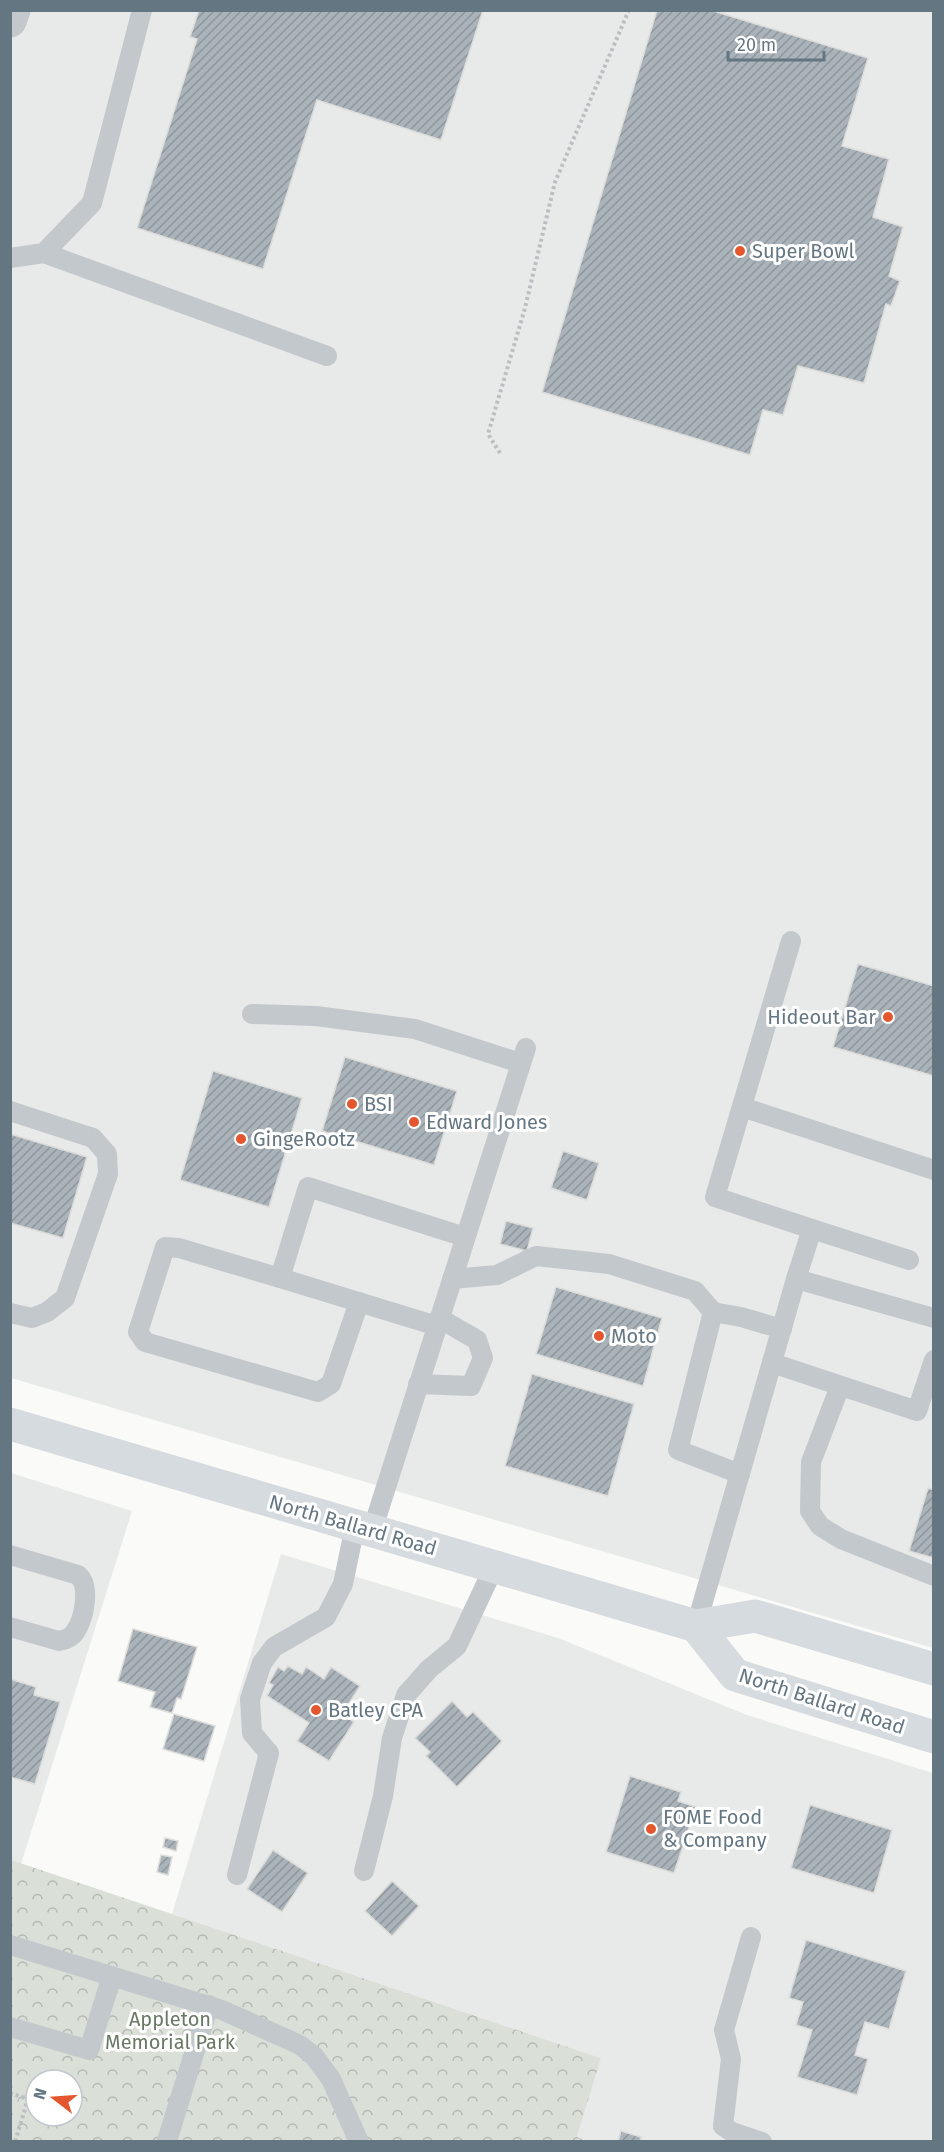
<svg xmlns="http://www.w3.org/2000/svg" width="944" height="2152" viewBox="0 0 944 2152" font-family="'Fira Sans',sans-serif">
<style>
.built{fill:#e8e9e9}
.park{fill:url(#park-crowns);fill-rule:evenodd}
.building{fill:url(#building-hatch);stroke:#dcdcda;stroke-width:1.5}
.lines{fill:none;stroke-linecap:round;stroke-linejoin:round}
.path{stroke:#bbbfc2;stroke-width:4;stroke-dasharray:3 3;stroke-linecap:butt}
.lane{stroke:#c3c8cc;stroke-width:20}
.street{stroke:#c3c8cc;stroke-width:33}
.secondary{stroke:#d6dbdf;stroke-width:33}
.poi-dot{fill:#e4572e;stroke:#fff;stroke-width:2}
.labels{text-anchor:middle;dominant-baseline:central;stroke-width:6;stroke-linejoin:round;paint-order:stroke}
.poi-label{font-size:20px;fill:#657683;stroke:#fff;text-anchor:start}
.street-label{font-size:20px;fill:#657683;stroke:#fff}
.park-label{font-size:20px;fill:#687a64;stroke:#fff}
</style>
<defs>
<pattern id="park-crowns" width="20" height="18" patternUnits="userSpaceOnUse" patternTransform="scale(1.5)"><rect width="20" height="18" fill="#dadfd7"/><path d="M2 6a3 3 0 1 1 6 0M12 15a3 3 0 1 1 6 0" fill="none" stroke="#b4b9b4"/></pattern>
<pattern id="building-hatch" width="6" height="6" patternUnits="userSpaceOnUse" patternTransform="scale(1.5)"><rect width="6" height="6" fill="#aab3b9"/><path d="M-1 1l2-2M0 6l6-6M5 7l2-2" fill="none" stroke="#8e969c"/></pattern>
</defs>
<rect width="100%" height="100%" fill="#fafaf8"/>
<g class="built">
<path d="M10,11H933V1648L11,1378Z"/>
<path d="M11,1473L132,1511L21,1864L11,1860Z"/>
<path d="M281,1554L558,1638L747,1715L933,1773V2141H587L577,2137L601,2058L172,1914Z"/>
</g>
<path class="park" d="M11,1860L601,2058L577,2137L587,2141L11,2142ZM36,2080H72V2116H36Z"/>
<g class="building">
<path d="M199,10H483L441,140L317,100L263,269L137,228L197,39L190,37Z"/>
<path d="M657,10H710L868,58L842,146L889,159L873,217L903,227L889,276L900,281L891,306L886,304L864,383L798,366L783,415L763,410L750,455L542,392Z"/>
<path d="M858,964L934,986V1076L833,1047Z"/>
<path d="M345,1057L457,1091L434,1165L322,1131Z"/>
<path d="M213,1071L302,1098L269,1207L180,1180Z"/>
<path d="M10,1134L87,1157L63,1238L10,1223Z"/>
<path d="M563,1151L599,1163L587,1200L551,1188Z"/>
<path d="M506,1221L533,1228L527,1251L500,1244Z"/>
<path d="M556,1287L662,1318L643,1386L536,1354Z"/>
<path d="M532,1374L634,1404L608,1496L505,1466Z"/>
<path d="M928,1488L934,1490V1558L909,1551Z"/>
<path d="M133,1629L197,1647L181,1699L177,1698L172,1713L150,1707L155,1692L118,1681Z"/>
<path d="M288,1666L302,1674L306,1667L324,1679L331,1667L360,1686L342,1714L354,1722L329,1761L297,1741L309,1723L267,1696L273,1685L269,1683L278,1667L284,1671Z"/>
<path d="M10,1679L36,1687L34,1695L60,1702L35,1784L10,1777Z"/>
<path d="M452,1701L467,1717L473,1712L502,1741L457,1787L426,1756L430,1752L415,1738Z"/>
<path d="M174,1714L215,1726L204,1761L163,1749Z"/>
<path d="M630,1776L681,1792L678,1801L696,1807L674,1873L606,1852Z"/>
<path d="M810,1805L892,1830L874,1893L791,1868Z"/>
<path d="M165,1838L178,1841L176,1851L163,1847Z"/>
<path d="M273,1850L308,1873L282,1912L247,1889Z"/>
<path d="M161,1855L172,1857L168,1875L157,1872Z"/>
<path d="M392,1881L419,1906L392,1936L365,1911Z"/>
<path d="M806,1940L906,1971L889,2029L865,2022L855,2055L868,2059L857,2095L797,2077L812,2030L796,2025L803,2002L789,1998Z"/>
<path d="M621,2131L641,2137L640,2142H618Z"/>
</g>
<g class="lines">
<g class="path">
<path d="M500,453L488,434L525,308L555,182L629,10"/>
<path d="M10,2093L28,2099L15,2142"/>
</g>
<g class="lane">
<path d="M44,253L92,203L142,10"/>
<path d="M10,258L44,253L327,356"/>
<path d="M791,941L715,1197L812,1229L796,1279"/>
<path d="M252,1014L316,1016L415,1029L520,1063"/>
<path d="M742,1107L934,1170"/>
<path d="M10,1111L93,1138L107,1154L108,1174L65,1298L47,1312L32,1318L10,1313"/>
<path d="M812,1229L909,1260"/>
<path d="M280,1278L179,1248L165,1247L138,1332L145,1342L318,1392L331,1384L359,1302"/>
<path d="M452,1279L497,1275L536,1256L609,1264L695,1291L713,1312"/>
<path d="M437,1326L280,1278L308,1187L465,1237"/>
<path d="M772,1363L917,1411L934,1360"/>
<path d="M418,1384L471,1386L483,1358L477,1340L439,1318"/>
<path d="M840,1386L811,1462L810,1511L820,1526L841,1539L934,1576"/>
<path d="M740,1474L678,1450L713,1312L741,1317L782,1329"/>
<path d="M372,1531L526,1048"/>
<path d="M10,1555L78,1575C91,1586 84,1619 75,1632C72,1637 64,1640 59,1641L10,1627"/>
<path d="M696,1626L796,1279L934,1318"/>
<path d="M364,1871L383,1796L392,1738L406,1695L429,1669L457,1646L494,1567"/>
<path d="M237,1875L269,1753L252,1733L250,1699L262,1663L274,1647L326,1617L343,1584L355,1526"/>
<path d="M751,1937L724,2030L731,2059L723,2126L732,2132L762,2142"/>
<path d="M10,1945L222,2010L300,2045L314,2056L331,2079L359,2142"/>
<path d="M10,2027L89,2050L112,1976"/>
<path d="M167,2141L209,2005"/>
</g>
<path class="street" d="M10,21L14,10"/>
<g class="secondary">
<path d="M10,1424L696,1626L755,1616L934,1669"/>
<path d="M696,1626L735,1675L934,1737"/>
</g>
</g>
<g class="poi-dot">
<circle cx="740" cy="251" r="6"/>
<circle cx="888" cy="1017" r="6"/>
<circle cx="352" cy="1104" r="6"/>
<circle cx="414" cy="1122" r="6"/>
<circle cx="241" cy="1139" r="6"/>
<circle cx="599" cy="1336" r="6"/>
<circle cx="316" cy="1710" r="6"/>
<circle cx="651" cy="1829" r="6"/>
</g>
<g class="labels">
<g class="poi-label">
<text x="752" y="251">Super Bowl</text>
<text x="876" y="1017" text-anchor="end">Hideout Bar</text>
<text x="364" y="1104">BSI</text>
<text x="426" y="1122">Edward Jones</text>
<text x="253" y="1139">GingeRootz</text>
<text x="611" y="1336">Moto</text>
<text x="328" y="1710">Batley CPA</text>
<text x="663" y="1817">FOME Food<tspan x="663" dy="23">&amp; Company</tspan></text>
</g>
<g class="street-label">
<text transform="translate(353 1525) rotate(16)">North Ballard Road</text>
<text transform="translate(822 1701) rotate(18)">North Ballard Road</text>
</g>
<g class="park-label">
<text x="170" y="2019">Appleton<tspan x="170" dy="23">Memorial Park</tspan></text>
</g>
</g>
<rect width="944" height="2152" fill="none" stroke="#657683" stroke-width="24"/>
<g transform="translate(54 2098) rotate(287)"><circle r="28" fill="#ffffff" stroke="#c1c8cd" stroke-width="1.5"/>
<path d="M0-4.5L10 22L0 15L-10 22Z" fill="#e4572e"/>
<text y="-9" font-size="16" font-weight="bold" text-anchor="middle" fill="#657683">N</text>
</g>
<path d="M728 51v9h96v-9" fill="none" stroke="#657683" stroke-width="3"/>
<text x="737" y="51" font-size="18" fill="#657683" stroke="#ffffff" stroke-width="4.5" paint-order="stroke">20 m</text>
</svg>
